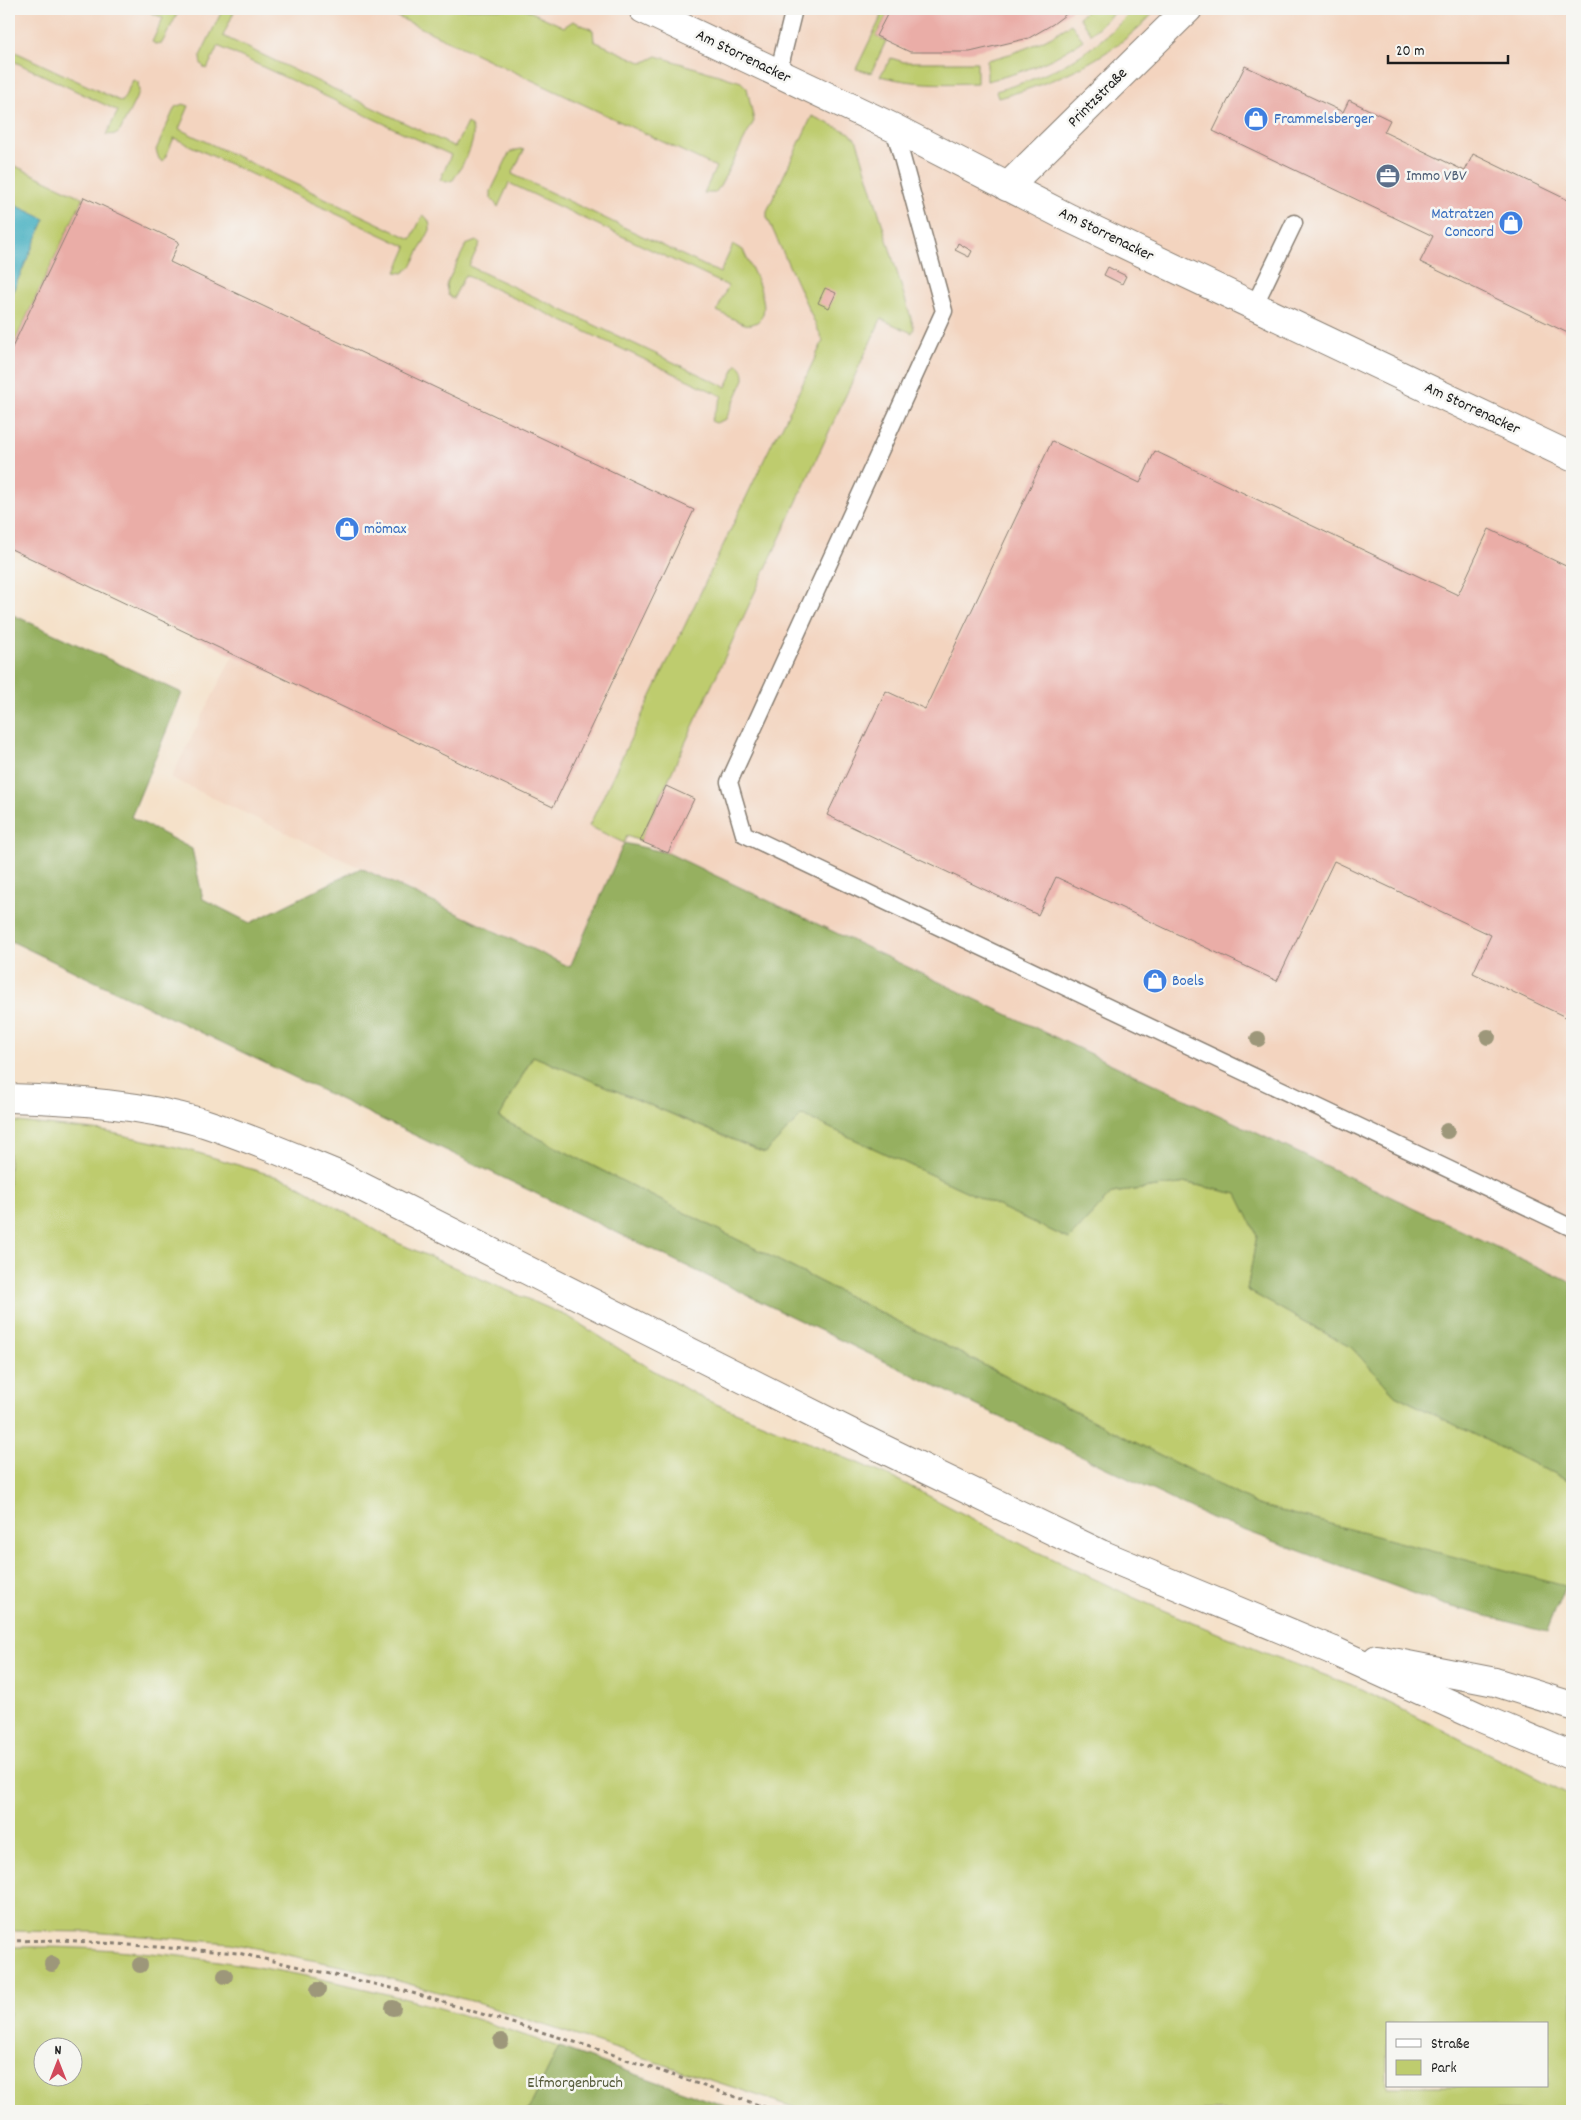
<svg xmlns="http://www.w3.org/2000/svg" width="1581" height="2120" viewBox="0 0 1581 2120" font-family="Dekko,sans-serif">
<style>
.built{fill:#f3d4bf}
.green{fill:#becc6e;stroke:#6d7445;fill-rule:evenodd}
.forest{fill:#96b061;stroke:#59663e}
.water{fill:#41adc0;stroke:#2e646e}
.building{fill:#eaada7}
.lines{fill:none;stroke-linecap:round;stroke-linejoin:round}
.lane-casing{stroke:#887e72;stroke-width:19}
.street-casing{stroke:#887e72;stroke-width:30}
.secondary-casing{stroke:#887e72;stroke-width:30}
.highway-casing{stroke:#887e72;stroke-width:30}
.path{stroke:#887e72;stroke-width:3;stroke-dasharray:4 4;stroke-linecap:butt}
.lane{stroke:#fff;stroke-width:16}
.street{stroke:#fff;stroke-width:28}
.secondary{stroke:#fff;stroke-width:28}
.highway{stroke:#fff;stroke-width:28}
.tree{fill:#9d977a}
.labels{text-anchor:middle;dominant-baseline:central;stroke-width:5;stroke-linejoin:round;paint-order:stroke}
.street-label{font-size:16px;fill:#1c1c1c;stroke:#f6f6f2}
.shop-label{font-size:16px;fill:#366cbe;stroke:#f6f6f2;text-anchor:start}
.service-label{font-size:16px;fill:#4e5e75;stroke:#f6f6f2;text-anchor:start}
.park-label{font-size:16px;fill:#555a39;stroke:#f6f6f2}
</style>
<rect width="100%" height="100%" fill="#f6f6f2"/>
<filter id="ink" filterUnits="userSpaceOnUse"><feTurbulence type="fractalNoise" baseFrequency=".02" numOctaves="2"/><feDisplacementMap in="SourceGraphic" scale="10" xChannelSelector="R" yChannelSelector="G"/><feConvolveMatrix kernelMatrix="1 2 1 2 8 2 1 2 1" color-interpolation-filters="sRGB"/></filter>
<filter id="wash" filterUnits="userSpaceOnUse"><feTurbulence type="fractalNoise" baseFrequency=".0096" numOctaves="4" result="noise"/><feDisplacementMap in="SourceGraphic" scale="20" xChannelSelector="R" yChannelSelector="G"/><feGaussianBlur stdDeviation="1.12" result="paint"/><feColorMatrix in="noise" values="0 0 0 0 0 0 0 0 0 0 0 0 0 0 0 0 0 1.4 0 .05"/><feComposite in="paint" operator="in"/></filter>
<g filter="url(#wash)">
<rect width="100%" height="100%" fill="#f5e1c9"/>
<path class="built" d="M9,9H1572V1283L673,855L628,836L570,967L171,778L233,655L9,548Z"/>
<g class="green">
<path d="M143,9H180L162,43L156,44L152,42L163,18Z"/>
<path d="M381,9H525L564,27L573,21L593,30L594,41L643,63L657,56L741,82L747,88L754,121L720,186L715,193H704L716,167Z"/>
<path d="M885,9H890L876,36L886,41L871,73L856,69Z"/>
<path d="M1089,9H1118L1091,34L1079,17Z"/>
<path d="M1134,9H1157C1116,56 1057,82 998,98L996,91C1058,73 1090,55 1134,9Z"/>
<path d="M226,11L234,12L223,36L455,147L467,123C484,132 461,168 453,180L447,182L440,180L451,155L218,46L207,69C201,66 200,62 200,56L221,13Z"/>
<path d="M1071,24L1083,40C1054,61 1022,73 987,81V60C1018,53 1045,42 1071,24Z"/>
<path d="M9,49L122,102L133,80L138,82L139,92L120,131L117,134L106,135L118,111L9,59Z"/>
<path d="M891,58L904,62H977V83C941,84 916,85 880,76Z"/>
<path d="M183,104L189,106L179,129L411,239L423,215C429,219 430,223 430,230L411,267L403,273L396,272L407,247L174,138L163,162L159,159L156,150L175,107Z"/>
<path d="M812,116L850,133L857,141L914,328L912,333L881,319L640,841L627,836L624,843L589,826L774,439L782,427L823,341L767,217V211Z"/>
<path d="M520,149L524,150L512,174L720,273L733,245L743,250C750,267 776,309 757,322C753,324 750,325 745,324C736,321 726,315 717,311L728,286L509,183L498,207L491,198V191L510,152Z"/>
<path d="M9,163L83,198L9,354Z"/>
<path d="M476,241L480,243L469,266L726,387L737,364C743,367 744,373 744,379L726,419L716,423L711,421L722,396L465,275L453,299L448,295L446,285L466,245Z"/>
<path d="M533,1056L764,1153L802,1115L1069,1239L1112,1193L1187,1183L1238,1194L1257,1235L1247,1290L1352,1348L1395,1395L1572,1483V1589L1258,1505L499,1118Z"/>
<path d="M9,1121L103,1131L185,1149L291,1181L398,1243L569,1317L651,1369L704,1399L896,1479L1027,1547L1139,1600L1260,1651L1362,1689L1572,1796V2111H805L474,2002L355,1969L231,1943L91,1932L9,1931ZM1387,2024H1547V2086H1387Z"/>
<path d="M9,1947C151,1945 292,1968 429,2005C473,2017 516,2033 559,2047L528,2111H9ZM42,2048H72V2078H42Z"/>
</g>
<g class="forest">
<path d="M9,613L182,693L131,817L192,849L203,899L250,923L361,868L570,967L624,843L668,853L1572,1283V1483L1395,1395L1352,1348L1247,1290L1257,1235L1237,1194L1187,1183L1112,1193L1069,1239L802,1115L765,1153L533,1056L499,1118L1258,1505L1565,1586L1547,1632L1445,1605L1206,1516L9,940Z"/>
<path d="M559,2047L739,2111H528Z"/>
</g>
<path class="water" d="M9,202L45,219L9,300Z"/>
<g id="blocks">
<g class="building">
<path d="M890,9H1073L1053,24L1029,38L970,52H910L876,36Z"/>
<path d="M1245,66L1343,112L1349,100L1390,120L1384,132L1465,171L1473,154L1572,202V335L1420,262L1433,236L1213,131Z"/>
<path d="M84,197L179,242L170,262L694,510L553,807L9,548V354Z"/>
<path d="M958,243L972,251L969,257L955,250Z"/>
<path d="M1108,267L1126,276L1122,284L1104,275Z"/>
<path d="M825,288L836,293L829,308L818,303Z"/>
<path d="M1052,441L1140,483L1155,451L1458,595L1489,529L1572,569V1020L1473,973L1491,935L1334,861L1277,981L1056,877L1038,915L827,815L886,691L925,709Z"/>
<path d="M666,786L694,799L668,853L640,841Z"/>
</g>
</g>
</g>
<g filter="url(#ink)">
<use href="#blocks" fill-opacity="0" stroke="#887e72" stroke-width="1"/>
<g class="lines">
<defs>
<g id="lane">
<path d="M778,74L794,9"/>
<path d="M894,128L944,311L729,782L744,834L1572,1228"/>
<path d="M1254,306L1294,223"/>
</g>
<path id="street" d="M1007,187L1188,9"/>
<g id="secondary">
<path d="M643,9L894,128L1069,218L1572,457"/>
<path d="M9,1098C74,1100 141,1104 204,1123C250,1138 294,1157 338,1175L871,1443L1101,1554L1334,1651"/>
</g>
<g id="highway">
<path d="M1334,1651L1479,1717L1572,1756"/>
<path d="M1377,1659L1495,1682L1572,1706"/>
</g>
</defs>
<use href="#lane" class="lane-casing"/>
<use href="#street" class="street-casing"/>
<use href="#secondary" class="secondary-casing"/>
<use href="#highway" class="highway-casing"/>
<path class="path" d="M9,1941L62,1940L238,1953L409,1992L591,2047L776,2111"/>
<use href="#lane" class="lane"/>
<use href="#street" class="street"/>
<use href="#secondary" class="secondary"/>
<use href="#highway" class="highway"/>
</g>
<g class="tree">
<circle cx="1488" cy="1037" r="8"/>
<circle cx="1258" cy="1039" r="8"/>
<circle cx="1447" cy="1131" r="8"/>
<circle cx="52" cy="1964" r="8"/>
<circle cx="140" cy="1965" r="8"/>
<circle cx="225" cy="1976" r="8"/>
<circle cx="318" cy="1990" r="8"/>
<circle cx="393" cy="2008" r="8"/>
<circle cx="501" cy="2041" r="8"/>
</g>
</g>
<defs>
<symbol id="shop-disc" viewBox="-11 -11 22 22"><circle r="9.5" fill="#3f7fe0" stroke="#f6f6f2"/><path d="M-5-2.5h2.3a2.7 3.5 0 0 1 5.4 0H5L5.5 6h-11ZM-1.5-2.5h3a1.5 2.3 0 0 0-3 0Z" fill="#fff"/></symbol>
<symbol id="office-disc" viewBox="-11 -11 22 22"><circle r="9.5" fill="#5c6f8a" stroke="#f6f6f2"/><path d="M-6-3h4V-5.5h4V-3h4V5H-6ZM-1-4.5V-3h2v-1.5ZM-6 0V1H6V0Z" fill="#fff"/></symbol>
</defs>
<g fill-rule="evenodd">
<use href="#shop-disc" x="1242" y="105" width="28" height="28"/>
<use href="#office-disc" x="1374" y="162" width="28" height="28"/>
<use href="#shop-disc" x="1497" y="209" width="28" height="28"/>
<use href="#shop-disc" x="333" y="515" width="28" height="28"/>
<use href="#shop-disc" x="1141" y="967" width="28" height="28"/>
</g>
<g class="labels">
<g class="street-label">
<text transform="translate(743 57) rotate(26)">Am Storrenacker</text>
<text transform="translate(1098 98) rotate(-45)">Printzstraße</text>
<text transform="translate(1106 235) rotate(26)">Am Storrenacker</text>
<text transform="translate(1472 409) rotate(25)">Am Storrenacker</text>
</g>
<g class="shop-label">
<text x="1274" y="119">Frammelsberger</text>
<text x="1494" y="214" text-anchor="end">Matratzen<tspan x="1494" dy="18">Concord</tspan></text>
<text x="364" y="529">mömax</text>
<text x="1172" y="981">Boels</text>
</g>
<g class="service-label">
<text x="1406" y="176">Immo VBV</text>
</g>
<g class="park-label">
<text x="575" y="2083">Elfmorgenbruch</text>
</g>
</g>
<rect width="1581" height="2120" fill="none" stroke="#f6f6f2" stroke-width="30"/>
<rect x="1386" y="2022" width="162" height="65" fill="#f6f6f2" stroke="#9f9f9c"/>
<rect x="1396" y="2039" width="25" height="8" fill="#ffffff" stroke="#9f9f9c"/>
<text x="1431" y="2048" font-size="15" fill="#1c1c1c">Straße</text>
<rect x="1396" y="2060" width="25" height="15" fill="#becc6e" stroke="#9f9f9c"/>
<text x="1431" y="2072" font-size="15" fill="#1c1c1c">Park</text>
<g transform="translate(58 2062)"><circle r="24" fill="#f6f6f2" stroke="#9f9f9c"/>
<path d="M0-4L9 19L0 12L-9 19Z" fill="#d1495b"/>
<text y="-8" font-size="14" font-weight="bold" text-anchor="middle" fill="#1c1c1c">N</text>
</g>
<path d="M1388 55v8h120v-8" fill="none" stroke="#1c1c1c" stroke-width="2.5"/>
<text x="1396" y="55" font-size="15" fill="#1c1c1c" stroke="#f6f6f2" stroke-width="4" paint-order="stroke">20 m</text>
</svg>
